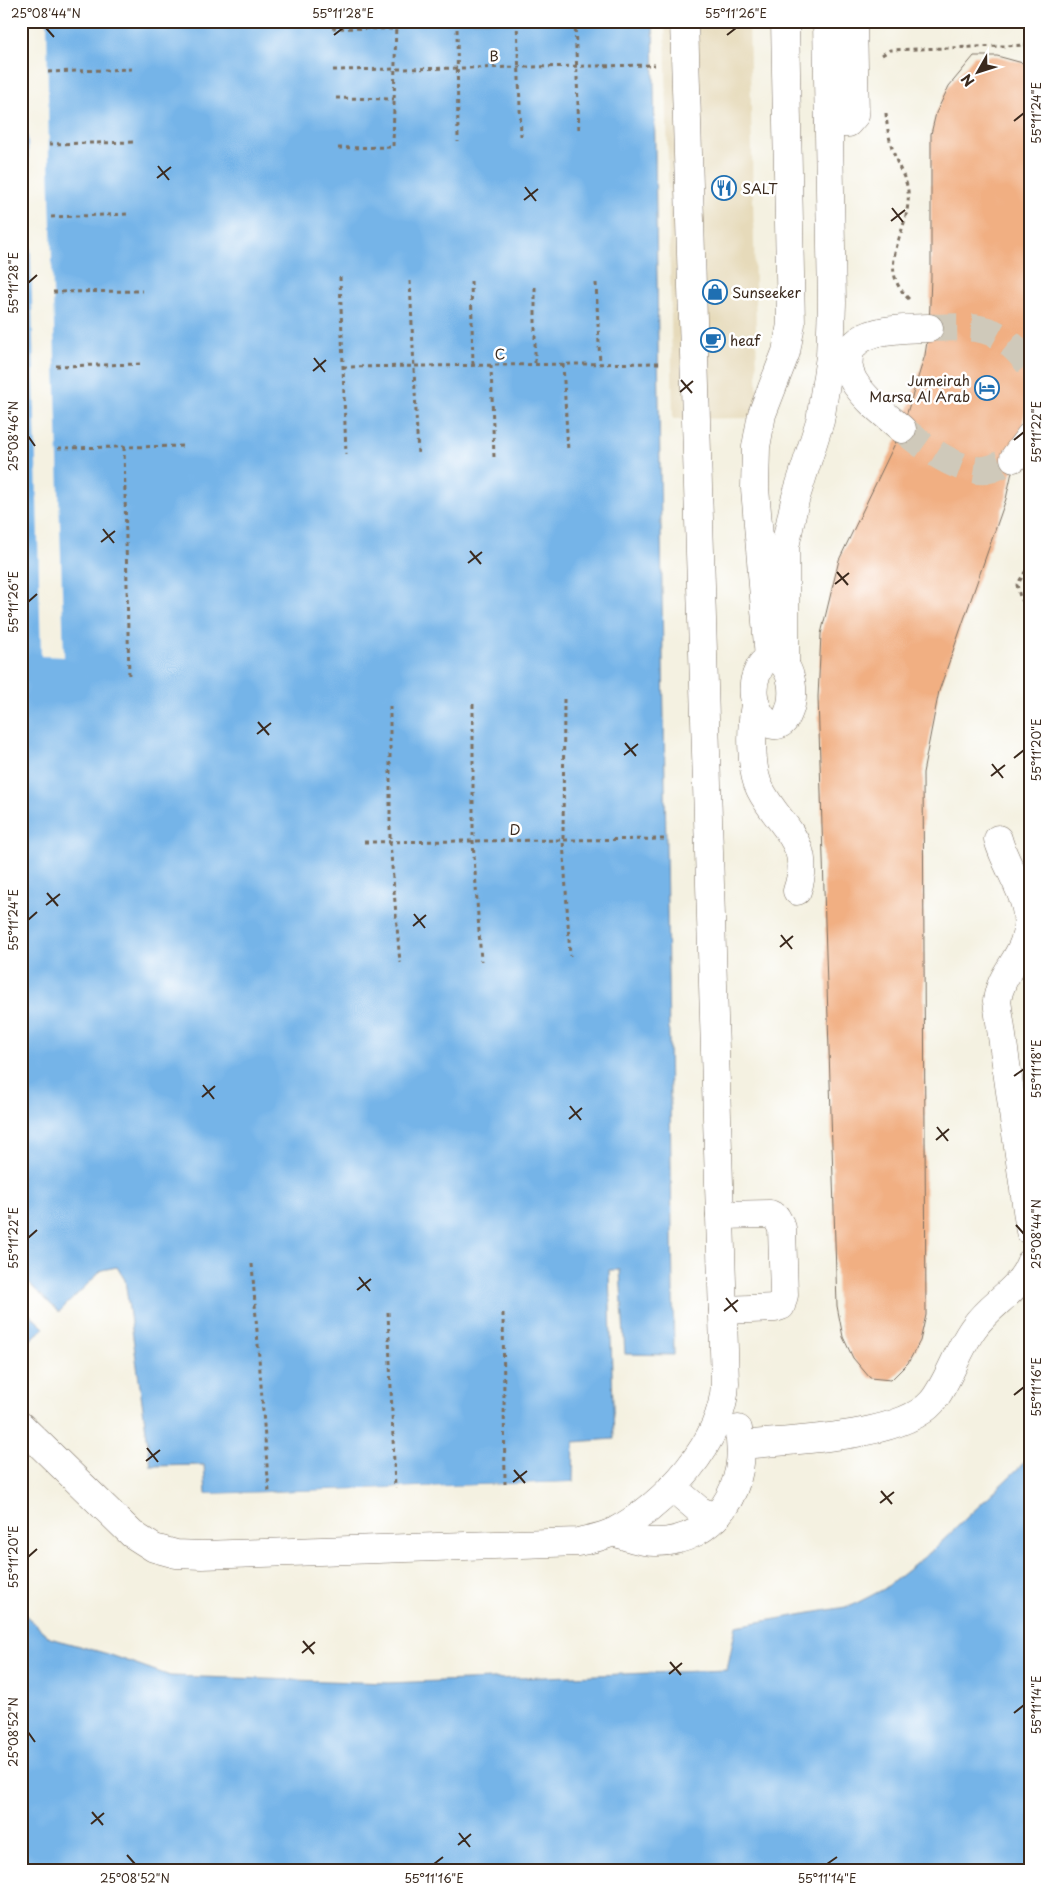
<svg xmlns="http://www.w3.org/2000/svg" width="1051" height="1892" viewBox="0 0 1051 1892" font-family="'Playpen Sans',sans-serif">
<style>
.built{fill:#e6daba}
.water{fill:#75b4e8;stroke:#586f83}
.pier{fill:#f4f1e1}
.building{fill:#f1af82}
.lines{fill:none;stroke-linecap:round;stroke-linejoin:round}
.minor-tunnel{stroke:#cfc9ba;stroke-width:28;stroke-dasharray:28 14;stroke-linecap:butt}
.minor-casing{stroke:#7c7062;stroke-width:29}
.path{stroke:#7c7062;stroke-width:3;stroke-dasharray:4 4;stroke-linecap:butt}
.minor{stroke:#fff;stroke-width:28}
.ticks{fill:none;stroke:#3b2a1e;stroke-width:2}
.labels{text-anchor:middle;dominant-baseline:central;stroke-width:5;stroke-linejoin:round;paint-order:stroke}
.street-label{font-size:14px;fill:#3b2a1e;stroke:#fff}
.poi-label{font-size:14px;fill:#3b2a1e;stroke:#fff;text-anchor:start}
.neatline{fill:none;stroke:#3b2a1e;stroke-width:2}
.ticks-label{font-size:12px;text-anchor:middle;fill:#3b2a1e}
</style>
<rect width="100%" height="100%" fill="#fff"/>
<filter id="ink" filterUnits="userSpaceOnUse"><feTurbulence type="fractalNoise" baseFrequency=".02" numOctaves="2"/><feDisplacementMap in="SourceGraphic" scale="10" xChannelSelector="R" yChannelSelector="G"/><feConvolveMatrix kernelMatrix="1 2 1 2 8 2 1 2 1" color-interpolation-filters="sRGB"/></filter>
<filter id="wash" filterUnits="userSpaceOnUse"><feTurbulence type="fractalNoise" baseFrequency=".0096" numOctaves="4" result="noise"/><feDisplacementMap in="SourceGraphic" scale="20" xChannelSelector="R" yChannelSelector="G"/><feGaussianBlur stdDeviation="1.12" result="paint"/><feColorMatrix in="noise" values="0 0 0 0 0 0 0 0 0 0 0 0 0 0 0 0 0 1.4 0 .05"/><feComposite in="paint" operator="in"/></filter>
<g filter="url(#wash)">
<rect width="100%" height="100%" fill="#f4f1e1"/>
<path class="built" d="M665,21H749L758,418L673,419Z"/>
<g class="water">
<path d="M21,21H653L674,1355L625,1354L620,1270H609L614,1439L574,1442L573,1482L206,1494L204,1465L151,1466L125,1280L117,1267L102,1270L59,1312L21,1276Z"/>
<path d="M21,1306L44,1328L21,1348Z"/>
<path d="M1030,1457V1871H21V1611L50,1638L108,1654L170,1676L388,1683L727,1670L736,1626L851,1606L884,1589L933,1550Z"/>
</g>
<g class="pier">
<path d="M25,21H47L49,162L64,657L41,656Z"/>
<path d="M573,1482V1484L206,1497V1494Z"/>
</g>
<g id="blocks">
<path class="building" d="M974,56H997L1030,65V390L1006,499L939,691L923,773L926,1315L920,1341L908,1363L891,1380L870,1378L853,1358L843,1337L837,1306L818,697L821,634L839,560L902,429L925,355L929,328L931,277V134L936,113L949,86Z"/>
</g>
</g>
<g filter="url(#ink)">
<use href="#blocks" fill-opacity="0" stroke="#7c7062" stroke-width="1"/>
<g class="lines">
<g class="minor-tunnel">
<path d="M929,328C979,326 997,324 1030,365"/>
<path d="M902,429C922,445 958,473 985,470C995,469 1005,462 1014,458"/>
</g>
<defs>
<g id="minor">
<path d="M829,123H848L855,115L853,21"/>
<path d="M902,429C887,416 869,403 857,386C851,378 847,368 849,357C853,327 906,329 929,328"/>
<path d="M1014,458L1030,436"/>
<path d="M775,657C794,667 796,697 787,716C773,744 742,702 758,671C761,663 767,658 775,657Z"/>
<path d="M769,658L755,488L756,447L762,414L786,352L791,324L785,21"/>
<path d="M785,665V547L795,500L820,421L830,357L832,303L827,21"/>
<path d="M755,705C751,726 750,770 760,789C779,827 814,842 797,891"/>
<path d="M998,839C1007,873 1038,905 1024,942C1016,965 1001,974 997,1001L1030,1231"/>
<path d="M720,1215L770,1214L776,1217L782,1228L784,1295L781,1306L775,1308L723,1310"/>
<path d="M21,1426L132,1534L154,1548L176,1554L202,1555L578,1542C590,1539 604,1537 615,1531C666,1504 723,1442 725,1383L684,21"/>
<path d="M742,1445C789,1440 901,1438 932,1402C948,1383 958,1348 975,1326C991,1303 1020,1290 1030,1263"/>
<path d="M672,1487L699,1510L715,1518"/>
<path d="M614,1532C627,1537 640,1542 655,1542C716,1543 751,1483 738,1429"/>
</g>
</defs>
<use href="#minor" class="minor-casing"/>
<g class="path">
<path d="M457,21L458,142"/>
<path d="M517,21L521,136"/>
<path d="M575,21L579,133"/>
<path d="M332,28L396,29"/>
<path d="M882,55L890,50L1030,45"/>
<path d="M333,70L655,65"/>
<path d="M48,72L133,69"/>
<path d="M336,98L394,99"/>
<path d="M886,113C887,129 890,144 896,159C899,169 907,180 908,191C912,232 872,265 910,300"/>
<path d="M49,144L137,142"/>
<path d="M338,148L393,147L396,21"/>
<path d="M51,217L130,214"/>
<path d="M340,277L346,455"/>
<path d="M410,281L418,456"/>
<path d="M471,281L473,365"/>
<path d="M596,283L600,364"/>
<path d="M535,287V364"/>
<path d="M53,292L142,291"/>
<path d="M563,364L568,451"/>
<path d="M491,365L494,458"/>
<path d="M56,366L143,364"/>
<path d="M343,367L659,363"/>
<path d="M124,447L129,679"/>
<path d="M58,448L186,446"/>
<path d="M1030,564L1017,585L1020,597L1030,611"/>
<path d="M564,699L563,840L570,956"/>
<path d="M473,704V841L481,961"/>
<path d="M390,706V842L400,963"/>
<path d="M364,842L666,839"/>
<path d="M252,1264L269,1492"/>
<path d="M388,1312L395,1488"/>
<path d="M503,1313L505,1484"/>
</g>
<use href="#minor" class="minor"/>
</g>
</g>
<path class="ticks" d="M46,28L54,37M334,35L343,28M727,35L736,28M1014,121L1024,113M158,166L169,180M157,178L171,167M525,187L536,201M524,200L538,189M892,208L903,222M891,221L905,210M28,283L37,275M314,358L325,372M313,371L326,360M681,380L692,393M680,392L693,381M28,436L35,446M1014,440L1024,432M103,529L114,543M101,542L115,531M470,551L481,564M468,563L482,552M837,572L848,585M835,584L849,573M28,602L37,594M258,722L269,735M257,734L271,723M625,743L636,756M624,755L638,744M1014,758L1024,750M992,764L1003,778M991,776L1005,765M47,893L58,906M46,905L60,894M414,914L425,928M28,920L37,912M413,926L426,915M781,935L792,949M780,947L793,936M1014,1076L1024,1069M203,1085L214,1099M202,1097L215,1086M570,1106L581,1120M569,1119L582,1108M937,1127L948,1141M936,1140L949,1129M1016,1225L1024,1234M28,1238L37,1230M359,1277L370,1291M357,1290L371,1279M726,1298L737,1312M724,1311L738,1300M1014,1395L1024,1387M147,1448L158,1462M146,1461L160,1450M514,1470L525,1483M513,1482L527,1471M881,1491L892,1504M880,1503L894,1492M28,1557L37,1549M303,1641L314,1654M302,1653L315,1642M670,1662L681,1675M669,1674L682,1663M1014,1713L1024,1705M28,1732L35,1742M92,1812L103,1825M91,1824L104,1813M459,1833L470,1847M458,1845L471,1834M127,1855L135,1864M434,1864L443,1857M827,1864L837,1857"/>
<defs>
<symbol id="restaurant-ring" viewBox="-11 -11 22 22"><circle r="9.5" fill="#fff" stroke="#1f6fb2" stroke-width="1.5"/><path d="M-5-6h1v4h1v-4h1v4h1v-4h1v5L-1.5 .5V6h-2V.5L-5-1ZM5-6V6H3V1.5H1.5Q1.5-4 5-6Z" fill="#1f6fb2"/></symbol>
<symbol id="shop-ring" viewBox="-11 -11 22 22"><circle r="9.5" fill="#fff" stroke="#1f6fb2" stroke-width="1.5"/><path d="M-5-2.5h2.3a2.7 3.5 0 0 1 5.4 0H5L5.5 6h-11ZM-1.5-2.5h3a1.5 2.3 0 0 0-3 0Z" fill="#1f6fb2"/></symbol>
<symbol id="cafe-ring" viewBox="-11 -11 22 22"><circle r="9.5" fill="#fff" stroke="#1f6fb2" stroke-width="1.5"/><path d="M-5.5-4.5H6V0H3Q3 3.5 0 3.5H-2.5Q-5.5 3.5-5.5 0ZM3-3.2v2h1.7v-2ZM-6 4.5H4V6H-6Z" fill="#1f6fb2"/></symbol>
<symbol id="hotel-ring" viewBox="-11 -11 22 22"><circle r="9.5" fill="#fff" stroke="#1f6fb2" stroke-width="1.5"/><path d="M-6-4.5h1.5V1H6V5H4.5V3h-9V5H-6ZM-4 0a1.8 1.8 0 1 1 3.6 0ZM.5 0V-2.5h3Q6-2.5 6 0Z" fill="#1f6fb2"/></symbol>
</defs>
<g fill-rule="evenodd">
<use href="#restaurant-ring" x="710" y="174" width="28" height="28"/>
<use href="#shop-ring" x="701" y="278" width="28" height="28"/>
<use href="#cafe-ring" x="699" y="326" width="28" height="28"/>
<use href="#hotel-ring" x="973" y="374" width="28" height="28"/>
</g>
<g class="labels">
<g class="street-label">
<text transform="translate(494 56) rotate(-1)">B</text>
<text transform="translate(500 354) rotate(-1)">C</text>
<text x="515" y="829">D</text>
</g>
<g class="poi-label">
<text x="742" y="188">SALT</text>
<text x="732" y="292">Sunseeker</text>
<text x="730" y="340">heaf</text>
<text x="970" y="380" text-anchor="end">Jumeirah<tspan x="970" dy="16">Marsa Al Arab</tspan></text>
</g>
</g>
<rect width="1051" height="1892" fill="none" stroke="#fff" stroke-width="55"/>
<g transform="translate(978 72) rotate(231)" stroke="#ffffff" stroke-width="4" paint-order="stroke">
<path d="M0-4L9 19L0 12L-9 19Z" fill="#3b2a1e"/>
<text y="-8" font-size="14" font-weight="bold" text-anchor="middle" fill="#3b2a1e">N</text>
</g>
<rect x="28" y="28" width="996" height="1836" class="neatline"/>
<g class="ticks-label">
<text x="46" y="18">25°08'44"N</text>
<text x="343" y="18">55°11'28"E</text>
<text x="736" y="18">55°11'26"E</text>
<text transform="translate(1037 113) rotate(-90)" y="4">55°11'24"E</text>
<text transform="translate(14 283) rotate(-90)" y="4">55°11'28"E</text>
<text transform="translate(1037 432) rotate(-90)" y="4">55°11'22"E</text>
<text transform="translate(14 436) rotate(-90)" y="4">25°08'46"N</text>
<text transform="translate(14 602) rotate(-90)" y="4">55°11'26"E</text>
<text transform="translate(1037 750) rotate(-90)" y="4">55°11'20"E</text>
<text transform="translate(14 920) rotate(-90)" y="4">55°11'24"E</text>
<text transform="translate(1037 1069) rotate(-90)" y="4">55°11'18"E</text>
<text transform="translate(1037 1234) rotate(-90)" y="4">25°08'44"N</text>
<text transform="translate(14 1238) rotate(-90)" y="4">55°11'22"E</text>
<text transform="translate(1037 1387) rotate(-90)" y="4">55°11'16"E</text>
<text transform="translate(14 1557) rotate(-90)" y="4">55°11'20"E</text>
<text transform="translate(1037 1705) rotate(-90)" y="4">55°11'14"E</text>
<text transform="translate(14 1732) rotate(-90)" y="4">25°08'52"N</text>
<text x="135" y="1883">25°08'52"N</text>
<text x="434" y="1883">55°11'16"E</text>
<text x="827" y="1883">55°11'14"E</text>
</g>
</svg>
